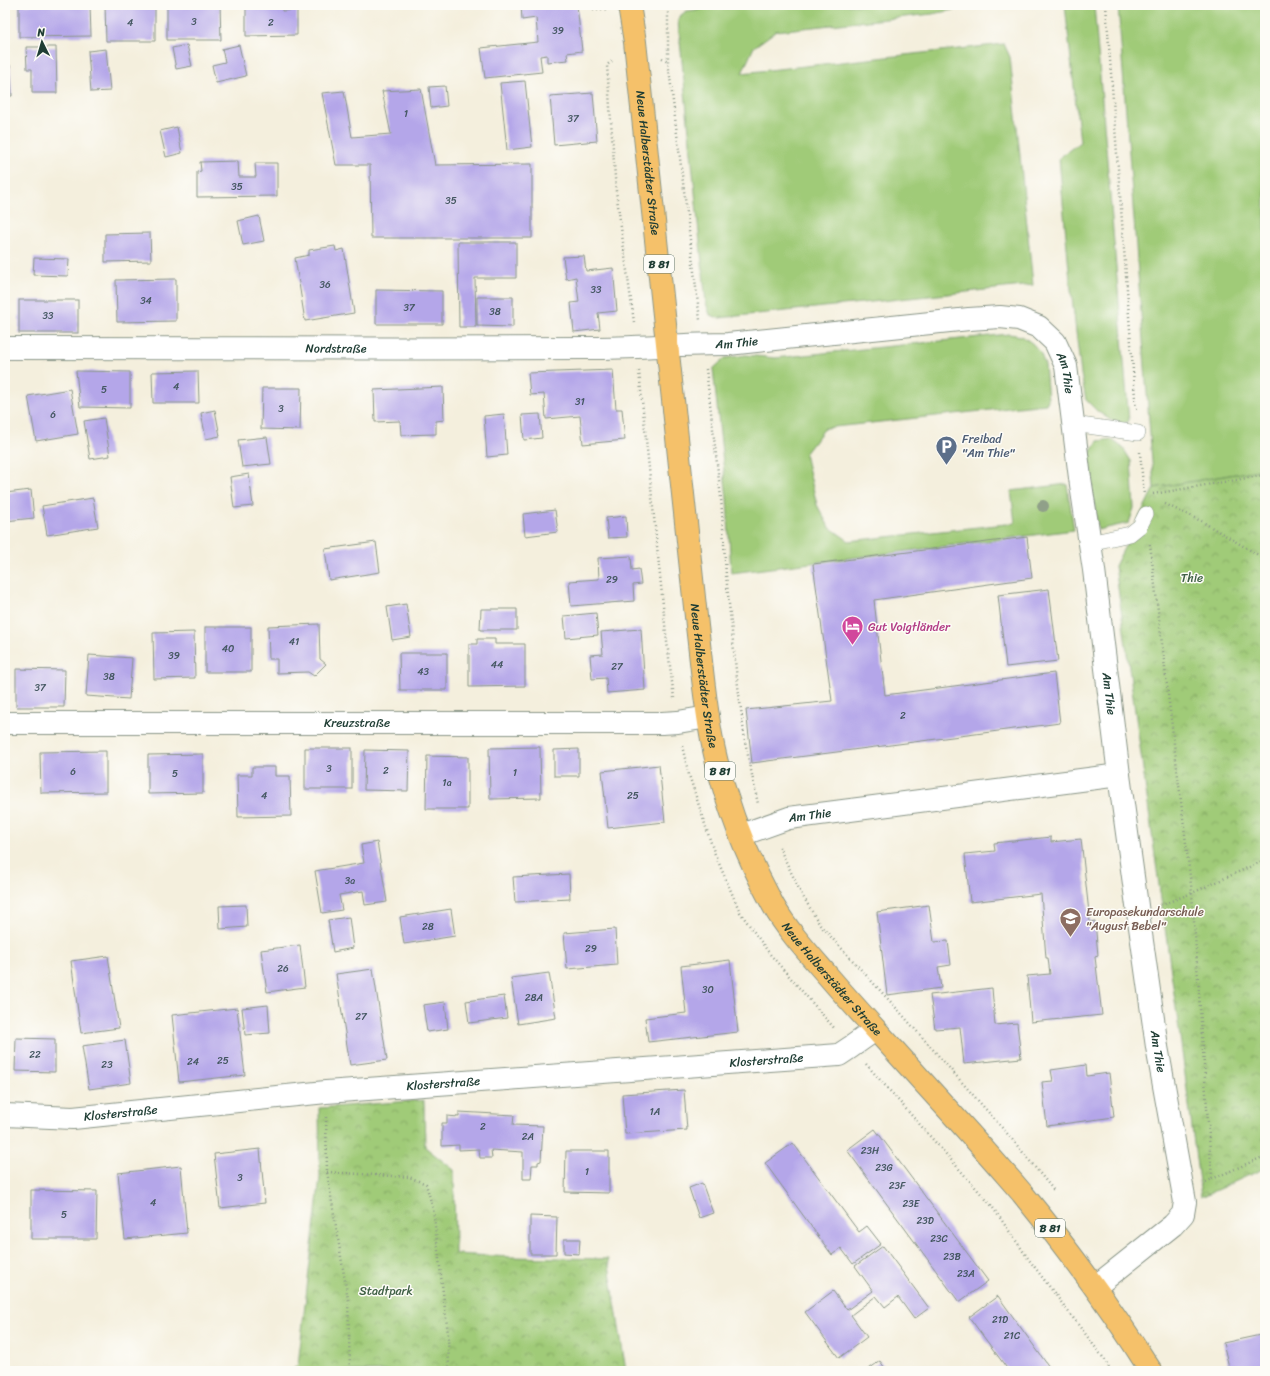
<svg xmlns="http://www.w3.org/2000/svg" width="1270" height="1376" viewBox="0 0 1270 1376" font-family="Sriracha,sans-serif">
<style>
.grass{fill:#a0cb78;stroke:#608456}
.park{fill:url(#park-crowns);stroke:#608456}
.building{fill:#b4a6e9}
.lines{fill:none;stroke-linecap:round;stroke-linejoin:round}
.service-casing{stroke:#8a9688;stroke-width:16}
.minor-casing{stroke:#8a9688;stroke-width:24}
.primary-casing{stroke:#8a9688;stroke-width:24}
.path{stroke:#8a9688;stroke-width:2.5;stroke-dasharray:1 3;stroke-linecap:butt}
.service{stroke:#fff;stroke-width:15}
.minor{stroke:#fff;stroke-width:22}
.primary{stroke:#f5c16b;stroke-width:22}
.tree{fill:#90a089}
.labels{text-anchor:middle;dominant-baseline:central;stroke-width:3;stroke-linejoin:round;paint-order:stroke}
.number-label{font-size:10px;fill:#445761}
.shield{fill:#fdfcf7;stroke:#62766e;stroke-width:1}
.shield-label{font-size:11px;font-weight:bold;fill:#1f3d34}
.street-label{font-size:12px;fill:#1f3d34;stroke:#fdfcf7}
.service-label{font-size:12px;fill:#4e5e75;stroke:#fdfcf7;text-anchor:start}
.park-label{font-size:12px;fill:#3f6045;stroke:#fdfcf7}
.hotel-label{font-size:12px;fill:#b23c85;stroke:#fdfcf7;text-anchor:start}
.education-label{font-size:12px;fill:#785e54;stroke:#fdfcf7;text-anchor:start}
</style>
<defs>
<pattern id="park-crowns" width="20" height="18" patternUnits="userSpaceOnUse"><rect width="20" height="18" fill="#a0cb78"/><path d="M2 6a3 3 0 1 1 6 0M12 15a3 3 0 1 1 6 0" fill="none" stroke="#82a663"/></pattern>
</defs>
<rect width="100%" height="100%" fill="#fdfcf7"/>
<filter id="ink" filterUnits="userSpaceOnUse"><feTurbulence type="fractalNoise" baseFrequency=".025" numOctaves="2"/><feDisplacementMap in="SourceGraphic" scale="8" xChannelSelector="R" yChannelSelector="G"/><feConvolveMatrix kernelMatrix="1 2 1 2 8 2 1 2 1" color-interpolation-filters="sRGB"/></filter>
<filter id="wash" filterUnits="userSpaceOnUse"><feTurbulence type="fractalNoise" baseFrequency=".012" numOctaves="4" result="noise"/><feDisplacementMap in="SourceGraphic" scale="16" xChannelSelector="R" yChannelSelector="G"/><feGaussianBlur stdDeviation="0.9" result="paint"/><feColorMatrix in="noise" values="0 0 0 0 0 0 0 0 0 0 0 0 0 0 0 0 0 1.4 0 .05"/><feComposite in="paint" operator="in"/></filter>
<g filter="url(#wash)">
<rect width="100%" height="100%" fill="#f4efdd"/>
<g class="grass">
<path d="M729,5H979L932,14L776,31L754,47L742,73L1004,44L1010,57L1033,285L719,318L710,315L706,303L678,21L681,15L687,11Z"/>
<path d="M1065,5H1094L1129,421L1123,424L1112,421L1097,411L1086,400L1081,374L1070,281L1059,158L1080,142Z"/>
<path d="M1118,5H1265V469L1154,488Z"/>
<path d="M1009,334L1022,336L1033,344L1040,352L1045,365L1048,400L1046,404L825,428L805,454L817,505L829,527L849,541L1015,523L1011,491L1067,484L1074,530L731,573L727,499L713,369L725,358L746,355L775,358Z"/>
<path d="M1111,439L1123,448L1131,461L1134,508L1129,523L1098,530L1088,462L1089,454L1098,441Z"/>
</g>
<g class="park">
<path d="M1265,469V1168L1201,1197L1181,1044L1115,566L1154,488Z"/>
<path d="M424,1100L425,1147L454,1170L455,1254L511,1257L608,1259L626,1371H291L298,1365L320,1177L319,1108Z"/>
</g>
<g id="blocks">
<g class="building">
<path d="M19,5H90L91,36L19,37Z"/>
<path d="M105,5H155V41H106Z"/>
<path d="M167,5H220L221,40H167Z"/>
<path d="M246,5H282V11L297,10V35L246,36Z"/>
<path d="M521,5H577L582,51L567,53L568,60L547,62V55L540,56L542,72L485,78L481,48L538,42L536,18L522,20Z"/>
<path d="M187,45L192,66L176,69L172,48Z"/>
<path d="M239,45L246,76L216,83L212,65L225,62L222,49Z"/>
<path d="M26,47H56L57,93H32V69H27Z"/>
<path d="M106,49L110,91L91,92L88,51Z"/>
<path d="M5,65H10L12,96H5Z"/>
<path d="M525,81L532,147L507,150L500,83Z"/>
<path d="M445,86L447,106L431,108L429,87Z"/>
<path d="M421,89L435,165L532,164V238H371L370,165H336L322,93L344,91L352,137L391,134L382,91Z"/>
<path d="M593,93L597,141L554,145L550,96Z"/>
<path d="M177,127L182,153L166,157L160,131Z"/>
<path d="M238,161L239,177H256L255,163H277V196L197,197V172L201,171L200,162Z"/>
<path d="M259,216L264,241L243,245L238,221Z"/>
<path d="M150,233L151,261L105,262V234Z"/>
<path d="M458,242H516V278H475L476,327H459Z"/>
<path d="M335,246L336,251L344,249L354,313L305,321L295,258L309,255V250Z"/>
<path d="M584,256L586,271L613,268L617,311L598,313L600,329L574,332L571,303L579,302L576,277L566,279L563,257Z"/>
<path d="M34,258L69,259L68,276L33,275Z"/>
<path d="M176,279V321L117,322L116,280Z"/>
<path d="M376,290L442,291V324H376Z"/>
<path d="M477,297H513V327L477,326Z"/>
<rect x="19" y="300" width="59" height="33"/>
<path d="M613,370L616,409H622L625,440L583,444L580,416L546,419L544,394L530,395L528,373Z"/>
<path d="M76,371L130,372V408L80,407Z"/>
<path d="M198,371L199,403H153L152,372Z"/>
<path d="M443,387L444,420L436,421V434L401,435L400,421L375,422L374,390Z"/>
<path d="M262,388H301L300,430L261,429Z"/>
<path d="M70,389L78,434L36,441L28,396Z"/>
<path d="M215,410L220,436L206,439L201,413Z"/>
<path d="M504,414L507,455L487,457L484,416Z"/>
<path d="M540,414L542,438L524,440L522,415Z"/>
<path d="M104,418L110,456L90,459L84,421Z"/>
<path d="M267,437L271,464L242,467L238,440Z"/>
<path d="M249,474L253,506L234,508L230,477Z"/>
<path d="M31,490L34,518L5,521V493Z"/>
<path d="M93,498L98,527L47,535L42,506Z"/>
<path d="M555,510L558,532L525,536L523,514Z"/>
<path d="M626,516L627,537L608,538L606,518Z"/>
<path d="M1027,537L1032,578L874,600L885,695L1054,673L1060,723L752,763L746,710L832,701L813,564Z"/>
<path d="M376,542L380,572L329,580L325,549Z"/>
<path d="M631,556L632,570L639,569L641,584L633,585L634,601L571,606L569,581L599,579L598,558Z"/>
<path d="M1049,589L1058,661L1006,667L998,595Z"/>
<path d="M406,604L411,637L392,640L387,607Z"/>
<path d="M481,609H517V630H480Z"/>
<path d="M596,613L598,635L566,638L564,616Z"/>
<path d="M319,624L320,659L326,664L314,676L308,672L277,673V659H269L268,626Z"/>
<rect x="205" y="627" width="46" height="45"/>
<path d="M641,629L645,690L607,693L606,678L592,679L590,655L603,654L601,632Z"/>
<path d="M194,632L195,678L154,679L153,633Z"/>
<path d="M477,639H495V644H525V686L469,687V644H477Z"/>
<path d="M399,653H447V690H400Z"/>
<path d="M89,655L132,658L129,699L86,696Z"/>
<path d="M16,669L65,670L64,707H16Z"/>
<path d="M540,747L541,798L490,799L489,748Z"/>
<rect x="305" y="748" width="47" height="41"/>
<path d="M579,749V776H554V750Z"/>
<path d="M365,750L409,751L408,791L364,790Z"/>
<path d="M106,751V792L41,793L40,752Z"/>
<path d="M203,754V793L148,794V755Z"/>
<path d="M427,756L468,757V809H426Z"/>
<path d="M659,765L665,822L608,828L602,771Z"/>
<path d="M252,767H275V776H290L291,816L238,817L237,775H252Z"/>
<path d="M1051,837V842L1081,839L1090,922L1095,921L1098,956L1095,957L1102,1015L1031,1022L1027,976L1050,974L1048,958H1046L1041,894L970,902L965,854L995,851L994,843Z"/>
<path d="M377,842L387,902L365,905L363,891L339,895L342,910L322,913L315,871L364,863L361,845Z"/>
<path d="M569,874L570,899L515,902L513,877Z"/>
<path d="M246,905L247,927L220,929L219,906Z"/>
<path d="M929,905L934,942L948,941L951,965L938,967L941,988L887,995L877,912Z"/>
<path d="M451,909L455,936L404,944L400,917Z"/>
<path d="M349,917L353,948L333,952L328,920Z"/>
<path d="M615,929L617,965L567,969L564,933Z"/>
<path d="M300,945L305,987L267,992L261,950Z"/>
<path d="M108,956L119,1028L81,1033L71,961Z"/>
<path d="M730,960L738,1032L648,1042L645,1018L686,1013L681,966Z"/>
<path d="M373,969L387,1060L350,1065L336,974Z"/>
<path d="M549,973L556,1018L518,1024L511,978Z"/>
<path d="M992,988L995,1025L1017,1023L1021,1058L964,1064L960,1027L935,1029L930,995Z"/>
<path d="M504,996L507,1018L469,1023L466,1001Z"/>
<path d="M445,1002L448,1029L427,1032L423,1005Z"/>
<path d="M268,1005L270,1033L245,1035L242,1008Z"/>
<path d="M237,1008L245,1075L179,1082L172,1015Z"/>
<path d="M16,1038L55,1039V1072L15,1071Z"/>
<path d="M125,1040L131,1083L89,1089L82,1046Z"/>
<path d="M1086,1065L1087,1076L1109,1073L1114,1117L1047,1126L1042,1082L1053,1081L1051,1070Z"/>
<path d="M684,1090L687,1130L625,1134L622,1094Z"/>
<path d="M459,1112L514,1115L513,1125L543,1126L541,1161L538,1162V1165H532L531,1179H523V1152L491,1150L492,1158H480L479,1149L459,1150V1145L442,1146V1123H447V1116L459,1117Z"/>
<path d="M875,1129L988,1281L959,1302L847,1150Z"/>
<path d="M793,1143L859,1232L867,1226L881,1244L853,1264L841,1248L832,1255L765,1163Z"/>
<path d="M260,1149L265,1203L220,1208L214,1154Z"/>
<path d="M566,1151H609V1193L565,1192Z"/>
<path d="M181,1166L187,1233L125,1239L118,1173Z"/>
<path d="M702,1183L713,1213L699,1218L689,1188Z"/>
<path d="M31,1190L97,1191L96,1239H31Z"/>
<path d="M530,1216L557,1217L556,1254H530Z"/>
<path d="M564,1239H580L579,1254L564,1253Z"/>
<path d="M883,1246L929,1308L914,1319L898,1297L885,1307L876,1296L851,1315L867,1337L839,1358L805,1312L833,1291L847,1310L873,1291L855,1266Z"/>
<path d="M998,1296L1052,1371H1009L969,1317Z"/>
<path d="M1265,1334V1371H1230L1223,1343Z"/>
<path d="M880,1361L887,1371H866Z"/>
</g>
</g>
</g>
<g filter="url(#ink)">
<use href="#blocks" fill-opacity="0" stroke="#8a9688" stroke-width="1"/>
<g class="lines">
<defs>
<g id="service">
<path d="M1073,424L1138,433"/>
<path d="M1090,543L1130,534L1140,526L1146,514"/>
</g>
<g id="minor">
<path id="s1" d="M5,348C200,348 395,349 590,348C636,348 682,344 728,344L969,319L1000,317L1019,319L1039,327L1055,342L1066,366L1080,478L1094,570L1119,775L1138,913L1157,1047L1185,1202L1183,1214L1173,1225L1095,1287"/>
<path id="s2" d="M5,723H662L678,722L708,717"/>
<path id="s3" d="M741,835L789,818L1119,775"/>
<path id="s4" d="M5,1115L73,1118L326,1092L839,1055L851,1047L875,1030"/>
</g>
<g id="primary">
<path id="s5" d="M629,5L635,42L697,626C702,667 705,709 714,750C726,804 747,857 773,905C787,930 809,954 828,976C859,1012 892,1047 924,1083C957,1119 990,1156 1022,1193C1069,1250 1112,1309 1151,1371"/>
</g>
</defs>
<use href="#service" class="service-casing"/>
<use href="#minor" class="minor-casing"/>
<use href="#primary" class="primary-casing"/>
<g class="path">
<path d="M675,5L668,8V61L700,320"/>
<path d="M1106,5L1136,411"/>
<path d="M653,8H668"/>
<path d="M593,9H606"/>
<path d="M662,58L668,61"/>
<path d="M612,61L607,65L616,191L634,322"/>
<path d="M706,369L721,498L726,575L736,670L745,741L758,804"/>
<path d="M639,371L666,634L674,698"/>
<path d="M1140,452L1144,495"/>
<path d="M1153,494L1265,475"/>
<path d="M1165,504L1201,521L1265,559"/>
<path d="M1150,544L1192,893L1161,905"/>
<path d="M682,746L689,775L714,852L740,912L769,953L835,1029"/>
<path d="M779,847L801,893L820,925L899,1011L1012,1139L1055,1192"/>
<path d="M866,1064L991,1205L1030,1261L1105,1360L1111,1371"/>
<path d="M326,1117L327,1172L348,1299L350,1371"/>
<path d="M327,1172L409,1177L426,1184L433,1209L448,1334L449,1371"/>
<path d="M1212,1179L1265,1156"/>
<path d="M1206,1182L1212,1179L1192,893L1265,860"/>
</g>
<use href="#service" class="service"/>
<use href="#minor" class="minor"/>
<use href="#primary" class="primary"/>
</g>
<circle class="tree" cx="1043" cy="506" r="6"/>
</g>
<defs>
<symbol id="parking-pin" viewBox="-11 -11 22 30"><path d="M0 17L-7.5 6A9.5 9.5 0 1 1 7.5 6Z" fill="#5c6f8a" stroke="#fdfcf7"/><path d="M-3.5-5.5H1a3.5 3.5 0 0 1 0 7H-1V5.5H-3.5ZM-1-3.4V-.6H.8a1.4 1.4 0 0 0 0-2.8Z" fill="#fff"/></symbol>
<symbol id="hotel-pin" viewBox="-11 -11 22 30"><path d="M0 17L-7.5 6A9.5 9.5 0 1 1 7.5 6Z" fill="#d1479c" stroke="#fdfcf7"/><path d="M-6-4.5h1.5V1H6V5H4.5V3h-9V5H-6ZM-4 0a1.8 1.8 0 1 1 3.6 0ZM.5 0V-2.5h3Q6-2.5 6 0Z" fill="#fff"/></symbol>
<symbol id="school-pin" viewBox="-11 -11 22 30"><path d="M0 17L-7.5 6A9.5 9.5 0 1 1 7.5 6Z" fill="#8d6e63" stroke="#fdfcf7"/><path d="M0-5L7-2L0 1L-7-2ZM-4 1L0 2.5L4 1V4Q0 6-4 4Z" fill="#fff"/></symbol>
</defs>
<g fill-rule="evenodd">
<use href="#parking-pin" x="934" y="434" width="25" height="34"/>
<use href="#hotel-pin" x="840" y="614" width="25" height="34"/>
<use href="#school-pin" x="1058" y="906" width="25" height="34"/>
</g>
<g class="labels">
<g class="number-label">
<text x="194" y="22">3</text>
<text x="130" y="23">4</text>
<text x="271" y="23">2</text>
<text x="558" y="31">39</text>
<text x="406" y="114">1</text>
<text x="573" y="119">37</text>
<text x="237" y="187">35</text>
<text x="451" y="201">35</text>
<text x="325" y="285">36</text>
<text x="596" y="290">33</text>
<text x="146" y="301">34</text>
<text x="409" y="308">37</text>
<text x="495" y="312">38</text>
<text x="48" y="316">33</text>
<text x="176" y="387">4</text>
<text x="104" y="390">5</text>
<text x="580" y="402">31</text>
<text x="281" y="409">3</text>
<text x="53" y="415">6</text>
<text x="612" y="580">29</text>
<text x="294" y="642">41</text>
<text x="228" y="649">40</text>
<text x="174" y="656">39</text>
<text x="497" y="665">44</text>
<text x="617" y="667">27</text>
<text x="423" y="672">43</text>
<text x="109" y="677">38</text>
<text x="40" y="688">37</text>
<text x="903" y="716">2</text>
<text x="329" y="769">3</text>
<text x="386" y="771">2</text>
<text x="73" y="772">6</text>
<text x="515" y="773">1</text>
<text x="175" y="774">5</text>
<text x="447" y="783">1a</text>
<text x="264" y="796">4</text>
<text x="633" y="796">25</text>
<text x="350" y="881">3a</text>
<text x="428" y="927">28</text>
<text x="591" y="949">29</text>
<text x="283" y="969">26</text>
<text x="708" y="990">30</text>
<text x="534" y="998">28A</text>
<text x="361" y="1017">27</text>
<text x="35" y="1055">22</text>
<text x="223" y="1061">25</text>
<text x="193" y="1062">24</text>
<text x="107" y="1065">23</text>
<text x="655" y="1112">1A</text>
<text x="483" y="1127">2</text>
<text x="528" y="1137">2A</text>
<text x="870" y="1151">23H</text>
<text x="884" y="1168">23G</text>
<text x="587" y="1172">1</text>
<text x="240" y="1178">3</text>
<text x="897" y="1186">23F</text>
<text x="153" y="1203">4</text>
<text x="911" y="1204">23E</text>
<text x="64" y="1215">5</text>
<text x="925" y="1221">23D</text>
<text x="939" y="1239">23C</text>
<text x="952" y="1257">23B</text>
<text x="966" y="1274">23A</text>
<text x="1000" y="1320">21D</text>
<text x="1012" y="1336">21C</text>
</g>
<g class="shield">
<rect x="644" y="255" width="30" height="18" rx="3"/>
<rect x="705" y="762" width="30" height="18" rx="3"/>
<rect x="1035" y="1219" width="30" height="18" rx="3"/>
</g>
<g class="shield-label">
<text x="659" y="264">B 81</text>
<text x="720" y="771">B 81</text>
<text x="1050" y="1228">B 81</text>
</g>
<g class="street-label">
<text stroke="none"><textPath href="#s5" startOffset="159">Neue Halberstädter Straße</textPath></text>
<text stroke="none"><textPath href="#s1" startOffset="732">Am Thie</textPath></text>
<text stroke="none"><textPath href="#s1" startOffset="331">Nordstraße</textPath></text>
<text stroke="none"><textPath href="#s1" startOffset="1092">Am Thie</textPath></text>
<text stroke="none"><textPath href="#s5" startOffset="675">Neue Halberstädter Straße</textPath></text>
<text stroke="none"><textPath href="#s1" startOffset="1416">Am Thie</textPath></text>
<text stroke="none"><textPath href="#s2" startOffset="352">Kreuzstraße</textPath></text>
<text stroke="none"><textPath href="#s3" startOffset="72">Am Thie</textPath></text>
<text stroke="none"><textPath href="#s5" startOffset="1011">Neue Halberstädter Straße</textPath></text>
<text stroke="none"><textPath href="#s1" startOffset="1777">Am Thie</textPath></text>
<text stroke="none"><textPath href="#s4" startOffset="764">Klosterstraße</textPath></text>
<text stroke="none"><textPath href="#s4" startOffset="440">Klosterstraße</textPath></text>
<text stroke="none"><textPath href="#s4" startOffset="116">Klosterstraße</textPath></text>
</g>
<g class="service-label">
<text x="962" y="439">Freibad<tspan x="962" dy="14">"Am Thie"</tspan></text>
</g>
<g class="park-label">
<text x="1192" y="578">Thie</text>
<text x="386" y="1291">Stadtpark</text>
</g>
<g class="hotel-label">
<text x="868" y="627">Gut Voigtländer</text>
</g>
<g class="education-label">
<text x="1086" y="912">Europasekundarschule<tspan x="1086" dy="14">"August Bebel"</tspan></text>
</g>
</g>
<rect width="1270" height="1376" fill="none" stroke="#fdfcf7" stroke-width="20"/>
<g transform="translate(42 42) rotate(355)" stroke="#fdfcf7" stroke-width="3" paint-order="stroke">
<path d="M0-3L7 15L0 10L-7 15Z" fill="#1f3d34"/>
<text y="-6" font-size="11" font-weight="bold" text-anchor="middle" fill="#1f3d34">N</text>
</g>
</svg>
